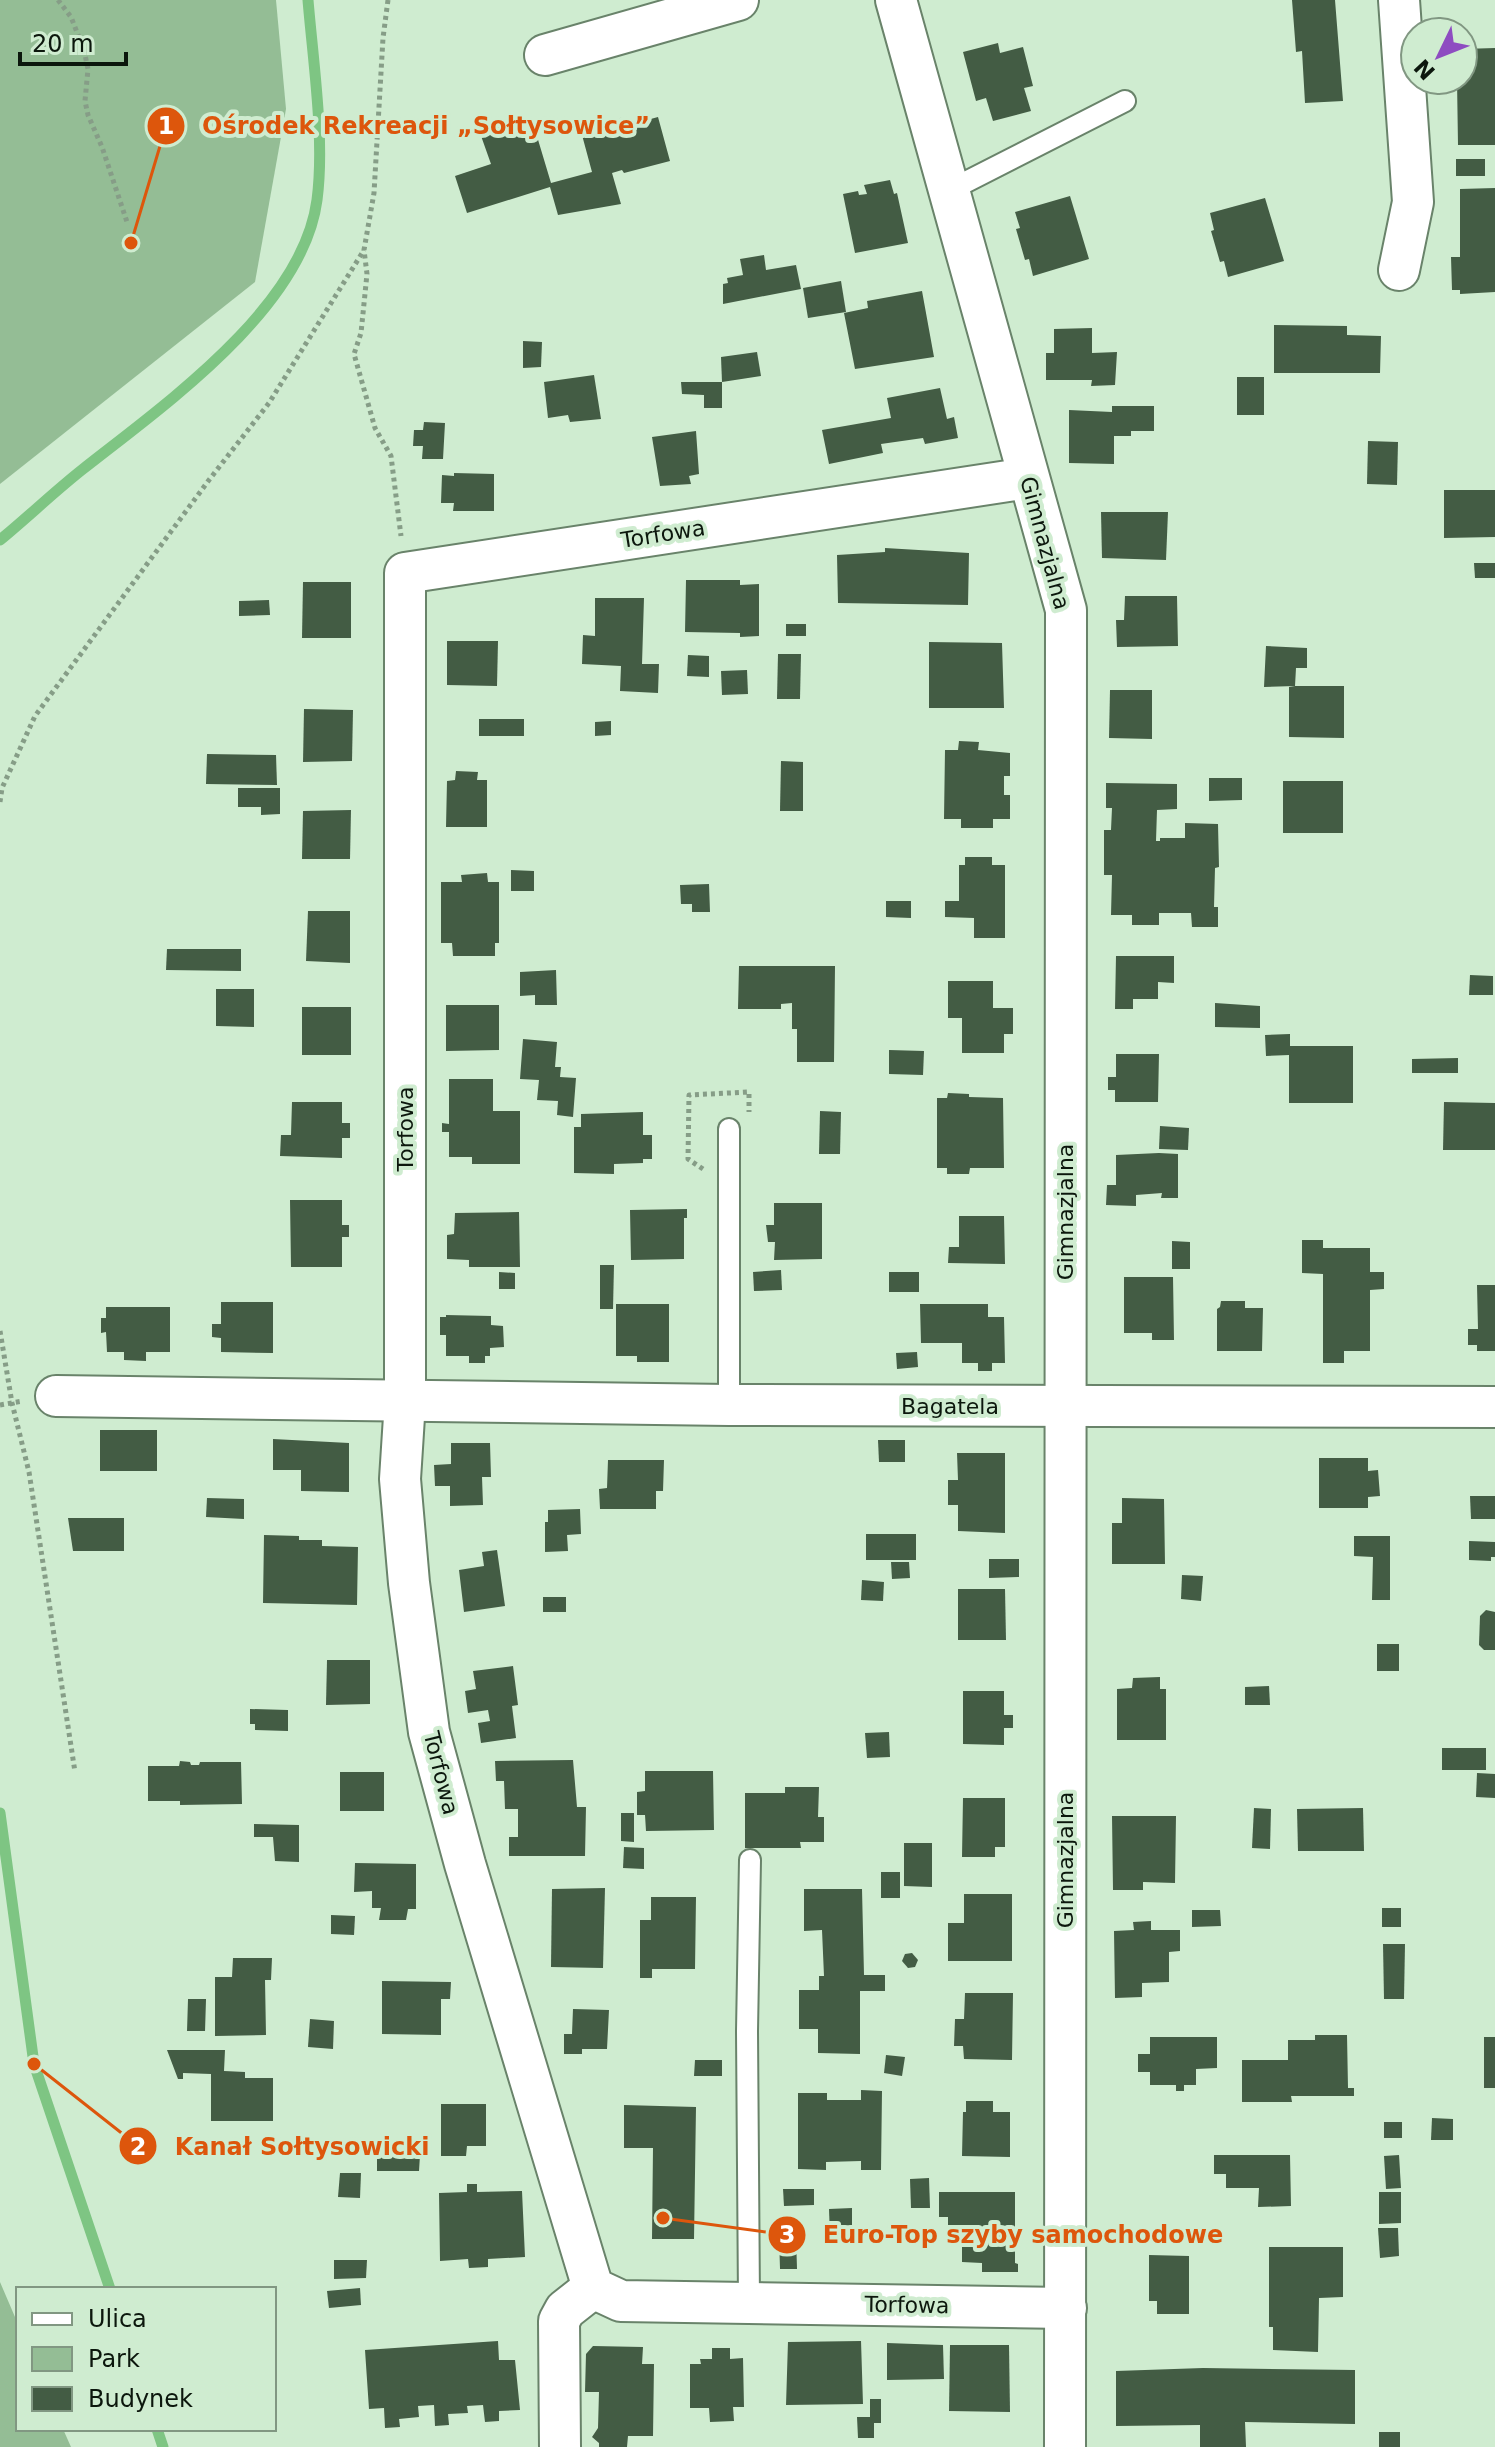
<svg xmlns="http://www.w3.org/2000/svg" width="1495" height="2447" viewBox="0 0 1495 2447" font-family="'DejaVu Sans',sans-serif">
<style>
.green{fill:#94bd95}
.lines{fill:none;stroke-linecap:round;stroke-linejoin:round}
.stream{stroke:#7ec583;stroke-width:11}
.building{fill:#435c44}
.service-casing{stroke:#69836a;stroke-width:24}
.minor-casing{stroke:#69836a;stroke-width:44}
.path{stroke:#869d87;stroke-width:5;stroke-dasharray:4 4;stroke-linecap:butt}
.service{stroke:#fff;stroke-width:20}
.minor{stroke:#fff;stroke-width:40}
.labels{text-anchor:middle;dominant-baseline:central;stroke-width:8;stroke-linejoin:round;paint-order:stroke}
.street-label{font-size:22px;fill:#0c170d;stroke:#cfecd0}
.leader{fill:none;stroke:#dd560c;stroke-width:3}
.callout-dot{fill:#dd560c;stroke:#cfecd0;stroke-width:3}
.mark-label{font-size:24px;text-anchor:middle;font-weight:bold;fill:#fff}
.callout-label{font-size:24px;text-anchor:middle;font-weight:bold;fill:#dd560c;stroke:#cfecd0;stroke-width:8;stroke-linejoin:round;paint-order:stroke}
</style>
<rect width="100%" height="100%" fill="#cfecd0"/>
<g class="green">
<path d="M0,0H276L286,109L255,282L0,484Z"/>
<path d="M0,2282L18,2324V2429H63L71,2447H0Z"/>
</g>
<g class="lines">
<g class="stream">
<path d="M0,540C28,517 55,491 83,469C164,405 303,308 317,200C325,140 313,61 308,0"/>
<path d="M0,1813L34,2064L110,2289"/>
<path d="M157,2429L163,2447"/>
</g>
</g>
<g class="building">
<path d="M1292,0H1335L1343,101L1305,103L1302,51L1296,52Z"/>
<path d="M998,43L1000,53L1023,47L1033,86L1024,88L1031,111L993,121L986,98L976,101L963,52Z"/>
<path d="M1495,48V145H1458L1457,80H1463V49Z"/>
<path d="M623,117L625,126L658,117L670,161L624,173L622,170L612,173L621,204L558,215L550,187L467,213L455,176L491,164L480,133L525,119L529,135L536,133L551,183L592,172L582,135L613,126L612,121Z"/>
<rect x="1456" y="159" width="29" height="17"/>
<path d="M890,180L894,194L897,193L908,243L855,253L843,194L858,191L859,195L867,194L864,185Z"/>
<path d="M1495,188V292L1460,294V290H1452L1451,257H1460V189Z"/>
<path d="M1070,196L1089,259L1033,276L1029,259L1025,260L1016,229L1020,228L1015,212Z"/>
<path d="M1265,198L1284,261L1228,277L1224,261L1220,262L1211,231L1214,230L1210,213Z"/>
<path d="M764,255L766,270L796,265L801,289L723,304V284L728,283L727,278L743,275L740,259Z"/>
<path d="M841,281L846,312L808,318L803,288Z"/>
<path d="M922,291L934,357L855,369L844,313L868,308L867,301Z"/>
<path d="M1274,325L1347,326V335L1381,336L1380,373H1274Z"/>
<path d="M1092,328V353L1117,352L1115,385L1091,386L1092,380H1046V353H1054V329Z"/>
<path d="M523,341L542,342L541,367L523,368Z"/>
<path d="M757,352L761,376L722,382L721,357Z"/>
<path d="M594,375L601,419L570,422L568,415L548,418L544,382Z"/>
<rect x="1237" y="377" width="27" height="38"/>
<path d="M681,382H722V408H704V395L682,394Z"/>
<path d="M940,388L947,419L954,417L958,438L925,444L923,438L881,444L883,453L829,464L822,430L891,418L887,398Z"/>
<path d="M1112,406H1154V431H1131V436H1114V464L1069,463V410L1112,412Z"/>
<path d="M424,422L445,423L443,459H422L423,446H413L414,430H423Z"/>
<path d="M696,431L699,474L689,476L691,484L660,486L652,437Z"/>
<path d="M1368,441L1398,442L1397,485L1367,484Z"/>
<path d="M454,473L494,474V511H453L454,503H441L442,475L454,476Z"/>
<path d="M1444,490H1495V537L1444,538Z"/>
<path d="M1101,512H1168L1166,560L1102,558Z"/>
<path d="M885,548L969,553L968,605L838,603L837,555L885,552Z"/>
<path d="M1474,563H1495V578H1475Z"/>
<path d="M686,580H740V585L759,584V636L740,637V633L685,632Z"/>
<path d="M303,582H351V638H302Z"/>
<path d="M1125,596H1177L1178,646L1117,647L1116,620H1124Z"/>
<path d="M595,598H644L642,664H659L658,693L620,691L621,666L582,664L583,635L595,636Z"/>
<path d="M269,600L270,615L239,616V601Z"/>
<rect x="786" y="624" width="20" height="12"/>
<path d="M447,641H498L497,686L447,685Z"/>
<path d="M929,642L1002,643L1004,708H929Z"/>
<path d="M1266,646L1307,648V668H1296L1295,686L1264,687Z"/>
<path d="M778,654H801L800,699H777Z"/>
<path d="M688,655L709,656V677L687,676Z"/>
<path d="M747,670L748,694L722,695L721,671Z"/>
<path d="M1295,686H1344V738L1289,737V687Z"/>
<path d="M1110,690H1152V739L1109,738Z"/>
<path d="M304,709L353,710L352,761L303,762Z"/>
<rect x="479" y="719" width="45" height="17"/>
<path d="M611,721V735L595,736V722Z"/>
<path d="M959,741L979,742L978,750L1010,753V776H1004V795H1010V819H993V828H961V819H944L945,750H958Z"/>
<path d="M207,754L276,755L277,785L206,784Z"/>
<path d="M781,761L803,762V811H780Z"/>
<path d="M456,771L478,772L477,780H487V827H446L447,781L455,780Z"/>
<path d="M1209,778H1242V800L1209,801Z"/>
<rect x="1283" y="781" width="60" height="52"/>
<path d="M1106,783L1177,784V809L1157,810L1156,841H1160V838H1185V823L1218,824L1219,867L1215,868L1214,907H1218V927H1192L1191,913H1159V925H1132V915H1111L1112,875H1104V830H1111L1112,808H1106Z"/>
<path d="M238,788H280V814L261,815V807H238Z"/>
<path d="M351,810L350,859H302L303,811Z"/>
<path d="M965,857H992V865H1005V938H974V918L945,917V901H959V865H965Z"/>
<path d="M511,870L534,871V891H511Z"/>
<path d="M487,873L488,882H499V943H495V956H453L452,943H441V882H462L461,875Z"/>
<path d="M709,884L710,912H692V904H681L680,885Z"/>
<path d="M886,901H911V918L886,917Z"/>
<path d="M308,911H350V963L306,961Z"/>
<path d="M167,949H241V971L166,970Z"/>
<path d="M1116,956H1174V983L1158,982V999H1133V1009H1115Z"/>
<path d="M739,966H835L834,1062H797V1029H792V1003L781,1004V1009H738Z"/>
<path d="M556,970L557,1005H535V995L520,996V972Z"/>
<path d="M1470,975L1493,976V995H1469Z"/>
<path d="M948,981H993V1008H1013V1034H1004V1053H962V1018H948Z"/>
<path d="M216,989H254V1027L216,1026Z"/>
<path d="M1215,1003L1260,1006V1028L1215,1027Z"/>
<path d="M446,1005H499V1050L446,1051Z"/>
<rect x="302" y="1007" width="49" height="48"/>
<path d="M1290,1034V1046H1353V1103H1289V1055L1266,1056L1265,1035Z"/>
<path d="M523,1039L557,1042L555,1067H561L560,1077L576,1078L573,1117L557,1115L558,1101L537,1100L539,1080L520,1079Z"/>
<path d="M889,1050L924,1051L923,1075L889,1074Z"/>
<path d="M1116,1054H1159L1158,1102H1115V1090H1108V1077H1116Z"/>
<path d="M1458,1058V1073H1412V1059Z"/>
<path d="M449,1079H493V1111H520V1164H472V1157H449V1132H442V1123L449,1124Z"/>
<path d="M948,1093L969,1094V1097L1003,1098L1004,1168H970L969,1174H947V1168H937V1098H947Z"/>
<path d="M292,1102H342V1123H350V1138H342V1158L280,1156L281,1135H291Z"/>
<path d="M1444,1102L1495,1103V1150H1443Z"/>
<path d="M820,1111L841,1112L840,1154H819Z"/>
<path d="M643,1112V1135H652V1159H643V1163L614,1164V1174L574,1173V1127H581V1114Z"/>
<path d="M1160,1126L1189,1128L1188,1150L1159,1149Z"/>
<path d="M1159,1153L1178,1154V1198H1161L1162,1193L1136,1195V1206L1106,1205L1107,1185H1116V1155Z"/>
<path d="M290,1200H342V1225H349V1237H342V1267H291Z"/>
<path d="M774,1203H822V1259L774,1260L775,1242H768L766,1225H774Z"/>
<path d="M687,1209V1218H684V1259L631,1260L630,1210Z"/>
<path d="M519,1212L520,1267H469V1260L447,1259V1235L454,1234L455,1213Z"/>
<path d="M959,1216H1004L1005,1264L948,1263L949,1247H959Z"/>
<path d="M1302,1240H1323V1248H1370V1272H1384V1289L1370,1290V1351H1344V1363H1323V1274L1302,1273Z"/>
<path d="M1172,1241L1190,1242V1269H1172Z"/>
<path d="M600,1265H614L613,1309H600Z"/>
<path d="M781,1270L782,1290L754,1291L753,1272Z"/>
<path d="M499,1272L515,1273V1289H499Z"/>
<rect x="889" y="1272" width="30" height="20"/>
<path d="M1124,1277H1173L1174,1340H1152V1333H1124Z"/>
<path d="M1477,1285H1495V1351H1477V1345H1468V1329H1478Z"/>
<path d="M1221,1301H1245V1308H1263L1262,1351H1217V1309L1220,1307Z"/>
<path d="M221,1302H273V1353L221,1352V1338L212,1337V1324H221Z"/>
<path d="M616,1304H669V1362H637V1356H616Z"/>
<path d="M920,1304H988V1317H1004L1005,1363H992V1371H978V1363H962V1343H921Z"/>
<path d="M106,1307H170V1352H146V1361L124,1360V1352H107L106,1332L101,1333V1318H106Z"/>
<path d="M446,1315L491,1316V1325L503,1326L504,1347L490,1348V1356H485V1363H469V1356H446V1335H440V1317H446Z"/>
<path d="M917,1352L918,1367L897,1369L896,1353Z"/>
<rect x="100" y="1430" width="57" height="41"/>
<path d="M273,1439L349,1443V1492L301,1491V1470H273Z"/>
<path d="M878,1440H905V1462H879Z"/>
<path d="M451,1443H490L491,1477H482L483,1505L450,1506V1486H435L434,1465L451,1464Z"/>
<path d="M957,1453H1005V1533L958,1531V1505H948V1480H958Z"/>
<path d="M1319,1458H1368V1471L1378,1470L1380,1496L1368,1497V1508H1319Z"/>
<path d="M608,1460H664L663,1491H656V1509H600L599,1489L607,1488Z"/>
<path d="M1470,1496H1495V1519H1471Z"/>
<path d="M207,1498L244,1499V1519L206,1517Z"/>
<path d="M1122,1498L1164,1499L1165,1564H1112V1523H1122Z"/>
<path d="M580,1509L581,1534L567,1535L568,1551L545,1552V1522H548V1510Z"/>
<path d="M68,1518H124V1551H73Z"/>
<rect x="866" y="1534" width="50" height="26"/>
<path d="M264,1535L299,1536V1540H322V1546L358,1547L357,1605L263,1603Z"/>
<path d="M1354,1536H1390V1600H1372L1373,1557L1354,1556Z"/>
<path d="M1469,1541L1495,1542V1557H1491V1561L1469,1560Z"/>
<path d="M497,1550L505,1606L464,1612L459,1570L484,1566L482,1552Z"/>
<path d="M989,1559H1019V1577L989,1578Z"/>
<path d="M891,1562H909L910,1578L892,1579Z"/>
<path d="M1182,1575L1203,1576L1201,1601L1181,1599Z"/>
<path d="M862,1580L884,1582L883,1601L861,1600Z"/>
<path d="M958,1589H1005L1006,1640H958Z"/>
<rect x="543" y="1597" width="23" height="15"/>
<path d="M1486,1610L1495,1612V1650H1484L1479,1645L1480,1616Z"/>
<rect x="1377" y="1644" width="22" height="27"/>
<path d="M327,1660H370V1704L326,1705Z"/>
<path d="M513,1666L518,1705L512,1706L516,1738L481,1743L478,1723L490,1721L488,1710L468,1713L465,1691L476,1689L473,1671Z"/>
<path d="M1160,1677V1689H1166V1740H1117V1689L1132,1688L1133,1678Z"/>
<path d="M1269,1686L1270,1705H1245V1687Z"/>
<path d="M963,1691H1004V1715H1013V1728H1004V1745L963,1744Z"/>
<path d="M250,1709L288,1710V1731L255,1730V1724H250Z"/>
<path d="M889,1732L890,1757L867,1758L865,1733Z"/>
<rect x="1442" y="1748" width="44" height="22"/>
<path d="M573,1760L577,1807H586L585,1856H509V1837H518V1809H505L504,1781H496L495,1761Z"/>
<path d="M180,1761L190,1762L191,1765H199L200,1762H241L242,1804L180,1805V1801H148V1766H179Z"/>
<path d="M645,1771H713L714,1830L646,1831L645,1815H637V1792L645,1791Z"/>
<rect x="340" y="1772" width="44" height="39"/>
<path d="M1477,1773L1495,1774V1798L1476,1797Z"/>
<path d="M785,1787H819L818,1817H824V1842H800L801,1848H745V1793H785Z"/>
<path d="M963,1798H1005V1847H995V1857H962Z"/>
<path d="M1254,1808L1271,1809L1270,1849L1252,1848Z"/>
<path d="M1363,1808L1364,1851H1298L1297,1809Z"/>
<path d="M621,1813H634V1842L621,1841Z"/>
<path d="M1112,1816H1176L1175,1883L1143,1882V1890H1113Z"/>
<path d="M254,1824L299,1825V1862L275,1861L273,1837H254Z"/>
<path d="M904,1843H932V1887L904,1886Z"/>
<path d="M624,1847L644,1848V1869L623,1868Z"/>
<path d="M355,1863L416,1864V1909H408L406,1920H379L381,1908H372V1891L354,1892Z"/>
<rect x="881" y="1872" width="19" height="26"/>
<path d="M605,1888L603,1968L551,1967L552,1889Z"/>
<path d="M804,1889H862L864,1975H885V1991H860V2054L818,2053V2029H799V1990H819V1976H824L822,1930L804,1931Z"/>
<path d="M964,1894H1012V1961H948V1923H964Z"/>
<path d="M651,1897H696L695,1969H652V1978H640V1920H651Z"/>
<rect x="1382" y="1908" width="19" height="19"/>
<path d="M1192,1910H1220L1221,1926L1192,1927Z"/>
<path d="M331,1915L355,1916L354,1935L331,1934Z"/>
<path d="M1151,1921V1930H1180V1951L1169,1952V1982L1142,1983V1997L1115,1998L1114,1931L1134,1930L1133,1922Z"/>
<path d="M1383,1944H1405L1404,1999H1384Z"/>
<path d="M912,1953L918,1960L915,1967L908,1968L902,1961L905,1954Z"/>
<path d="M233,1958H272L271,1980H265L266,2035L215,2036V1977H232Z"/>
<path d="M382,1981L451,1982L450,1999H441V2035L382,2034Z"/>
<path d="M965,1993H1013L1012,2060L964,2059L963,2046H954L955,2019H964Z"/>
<path d="M188,1999H206L205,2031H187Z"/>
<path d="M573,2009L609,2010L607,2049H582V2054H564V2034H572Z"/>
<path d="M310,2019L334,2021L333,2049L308,2047Z"/>
<path d="M1315,2035H1347L1348,2088H1354V2096H1291L1292,2102H1242V2060H1288V2040H1315Z"/>
<path d="M1150,2037H1217V2068L1196,2069V2085H1184V2091H1176V2085H1150V2072H1138V2054H1150Z"/>
<rect x="1484" y="2037" width="11" height="51"/>
<path d="M167,2050H225L224,2071L245,2072V2078H273V2121H211V2074L183,2073V2079H178Z"/>
<path d="M886,2055L905,2057L902,2076L884,2073Z"/>
<path d="M695,2060H722V2076H694Z"/>
<path d="M861,2090L882,2091L881,2170H861V2161L826,2162V2170L798,2169V2093H827V2100H861Z"/>
<path d="M966,2101H993V2112H1010V2157L962,2156L963,2112H966Z"/>
<path d="M441,2104H486V2146H467L466,2156H441Z"/>
<path d="M624,2105L696,2107L694,2239H652L653,2148H624Z"/>
<path d="M1432,2118L1453,2119V2140H1431Z"/>
<rect x="1384" y="2122" width="18" height="16"/>
<path d="M377,2155H420L419,2171H377Z"/>
<path d="M1214,2155H1290L1291,2206L1258,2207L1259,2188H1226V2174H1214Z"/>
<path d="M1399,2155L1401,2188L1386,2189L1384,2156Z"/>
<path d="M340,2173H361L360,2198L338,2197Z"/>
<path d="M929,2178L930,2208H911L910,2179Z"/>
<path d="M467,2184H477V2192L522,2191L525,2257L488,2259V2267L469,2268L468,2259L440,2261L439,2193L467,2192Z"/>
<path d="M783,2189H814V2205L784,2206Z"/>
<path d="M939,2192H1015V2263L1018,2264V2272H982V2263L962,2262V2225H948V2217H939Z"/>
<path d="M1379,2192H1401V2223L1379,2224Z"/>
<path d="M852,2208V2236L830,2237L829,2209Z"/>
<path d="M1378,2228H1398L1399,2256L1380,2258Z"/>
<path d="M796,2236L797,2269H780L779,2237Z"/>
<path d="M1269,2247H1343V2297L1319,2298L1318,2352L1273,2350V2327H1269Z"/>
<path d="M1149,2255L1189,2256V2314H1157V2301H1149Z"/>
<path d="M334,2260H367L366,2278L334,2279Z"/>
<path d="M360,2288L361,2305L329,2308L327,2291Z"/>
<path d="M498,2341L499,2360H515L520,2410L499,2411V2421L485,2422L483,2405L467,2406L468,2413L448,2414L449,2425L435,2426L434,2405L418,2406L419,2417L399,2419L400,2427L385,2428L384,2408L369,2409L365,2350Z"/>
<path d="M861,2341L863,2404L786,2405L788,2342Z"/>
<path d="M887,2343L943,2345L944,2379L887,2380Z"/>
<path d="M950,2345H1009L1010,2412L949,2411Z"/>
<path d="M593,2346L643,2347L642,2364H654L653,2436H628L627,2447H599V2443L592,2437L598,2428L599,2392H585L586,2354Z"/>
<path d="M712,2348H730V2359L743,2358L744,2407H733L734,2421L710,2422L709,2408H690V2364H701L700,2359H712Z"/>
<path d="M1203,2368L1355,2370V2424L1245,2422L1246,2447H1200V2425L1116,2426V2371Z"/>
<path d="M870,2399H881V2423H874V2438H858L857,2417H870Z"/>
<rect x="1379" y="2432" width="21" height="15"/>
</g>
<g class="lines">
<defs>
<g id="service">
<path d="M948,188L964,183L1125,101"/>
<path d="M729,1405V1129"/>
<path d="M749,2301L747,2031L750,1860"/>
</g>
<g id="minor">
<path d="M896,0L1066,610L1065,2447"/>
<path d="M545,55L738,0"/>
<path d="M1399,270L1413,202L1399,0"/>
<path d="M1028,478L405,573V1401L400,1479L409,1583L429,1732L465,1864L593,2288L621,2301L1066,2308"/>
<path d="M56,1396L729,1405L1495,1407"/>
<path d="M560,2447L559,2321L565,2310L593,2288"/>
</g>
</defs>
<use href="#service" class="service-casing"/>
<use href="#minor" class="minor-casing"/>
<g class="path">
<path d="M58,0L71,17L84,50L88,69L85,101L88,115L102,147L127,222"/>
<path d="M388,0L383,38L374,193L364,250L367,274L361,333L354,354L375,428L391,456L401,536"/>
<path d="M0,802L2,788L35,716L209,480L269,403L364,250"/>
<path d="M703,1169L688,1159L689,1095L749,1092V1112"/>
<path d="M0,1331L12,1403L29,1472L75,1772"/>
<path d="M0,1405L23,1401"/>
</g>
<use href="#service" class="service"/>
<use href="#minor" class="minor"/>
</g>
<g class="labels">
<g class="street-label">
<text transform="translate(663 534) rotate(-9)">Torfowa</text>
<text transform="translate(1045 543) rotate(75)">Gimnazjalna</text>
<text transform="translate(405 1129) rotate(-90)">Torfowa</text>
<text transform="translate(1065 1212) rotate(-90)">Gimnazjalna</text>
<text x="950" y="1406">Bagatela</text>
<text transform="translate(441 1773) rotate(76)">Torfowa</text>
<text transform="translate(1065 1860) rotate(-90)">Gimnazjalna</text>
<text transform="translate(907 2305) rotate(1)">Torfowa</text>
</g>
</g>
<path class="leader" d="M131 243L166 126M34 2064L138 2146M663 2218L787 2235"/>
<g class="callout-dot">
<circle cx="131" cy="243" r="8"/>
<circle cx="34" cy="2064" r="8"/>
<circle cx="663" cy="2218" r="8"/>
<circle cx="166" cy="126" r="20"/>
<circle cx="138" cy="2146" r="20"/>
<circle cx="787" cy="2235" r="20"/>
</g>
<g class="mark-label">
<text x="166" y="134">1</text>
<text x="138" y="2155">2</text>
<text x="787" y="2243">3</text>
</g>
<g class="callout-label">
<text x="426" y="134">Ośrodek Rekreacji „Sołtysowice”</text>
<text x="302" y="2155">Kanał Sołtysowicki</text>
<text x="1023" y="2243">Euro-Top szyby samochodowe</text>
</g>
<rect x="16" y="2287" width="260" height="144" fill="#cfecd0" stroke="#819782" stroke-width="2"/>
<rect x="32" y="2313" width="40" height="12" fill="#ffffff" stroke="#819782" stroke-width="2"/>
<text x="88" y="2327" font-size="24" fill="#0c170d">Ulica</text>
<rect x="32" y="2347" width="40" height="24" fill="#94bd95" stroke="#819782" stroke-width="2"/>
<text x="88" y="2367" font-size="24" fill="#0c170d">Park</text>
<rect x="32" y="2387" width="40" height="24" fill="#435c44" stroke="#819782" stroke-width="2"/>
<text x="88" y="2407" font-size="24" fill="#0c170d">Budynek</text>
<g transform="translate(1439 56) rotate(227)"><circle r="38" fill="#cfecd0" stroke="#819782" stroke-width="2"/>
<path d="M0-6L14 30L0 20L-14 30Z" fill="#8e4cc1"/>
<text y="-12" font-size="22" font-weight="bold" text-anchor="middle" fill="#0c170d">N</text>
</g>
<path d="M20 52v12h106v-12" fill="none" stroke="#0c170d" stroke-width="4"/>
<text x="32" y="52" font-size="24" fill="#0c170d" stroke="#cfecd0" stroke-width="6" paint-order="stroke">20 m</text>
</svg>
